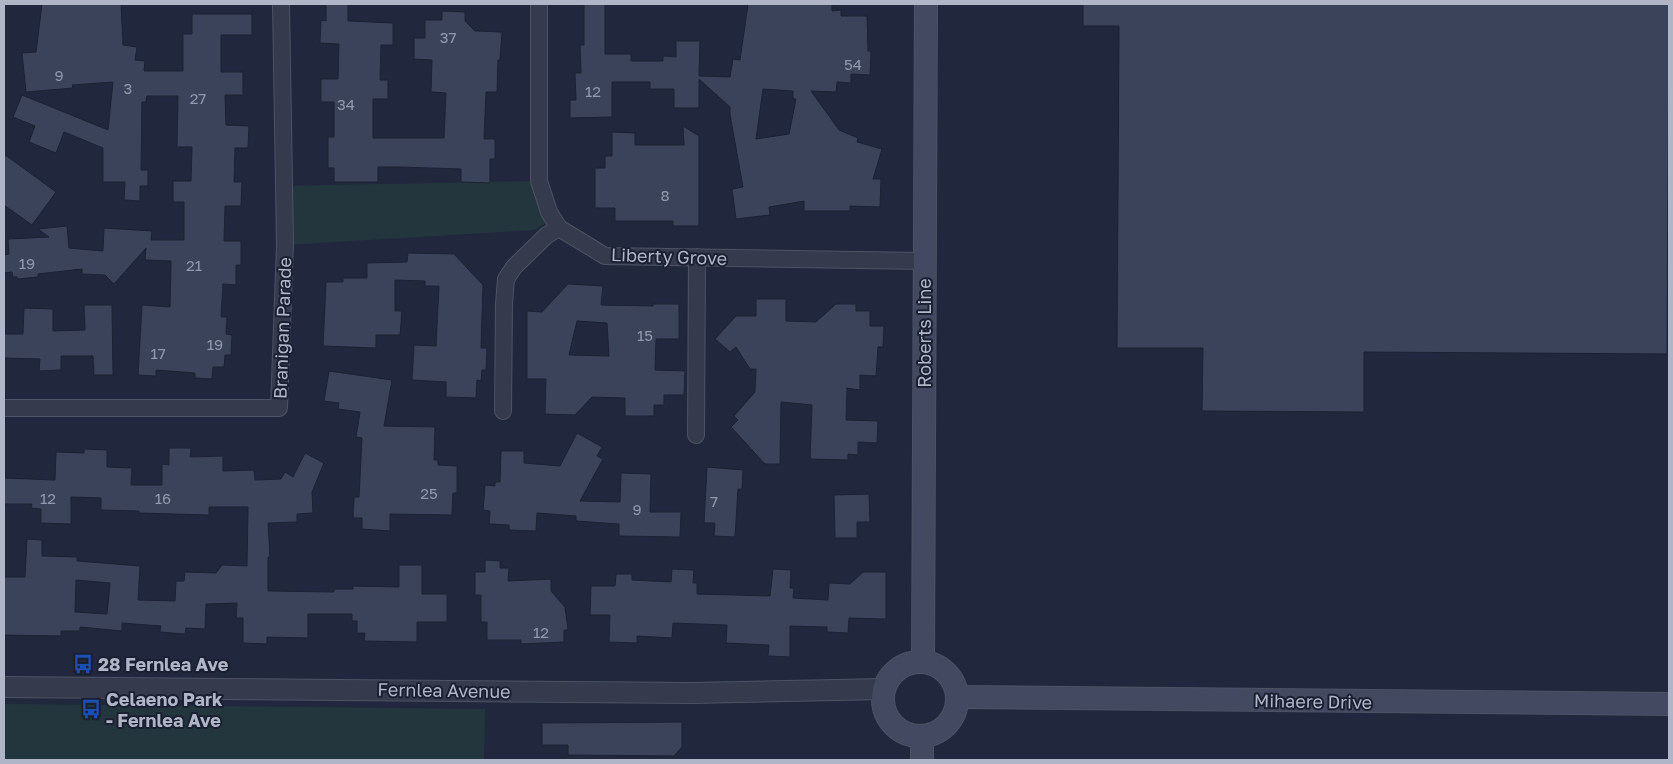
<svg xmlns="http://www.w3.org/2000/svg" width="1673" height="764" viewBox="0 0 1673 764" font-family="'Golos Text',sans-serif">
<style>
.green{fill:#23363e}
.building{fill:#3a435a;stroke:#1c2233;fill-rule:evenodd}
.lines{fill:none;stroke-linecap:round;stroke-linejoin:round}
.minor-casing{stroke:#4d5364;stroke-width:18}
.tertiary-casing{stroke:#4d5364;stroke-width:22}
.secondary-casing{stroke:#4d5364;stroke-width:24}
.minor{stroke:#353b4d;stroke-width:16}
.tertiary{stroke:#353b4d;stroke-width:20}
.secondary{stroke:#424960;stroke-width:22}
.labels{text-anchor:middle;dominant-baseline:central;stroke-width:4;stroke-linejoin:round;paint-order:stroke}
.number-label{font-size:15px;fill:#9299ac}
.street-label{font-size:18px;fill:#b0b6c8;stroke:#1a2031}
.poi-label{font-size:18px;font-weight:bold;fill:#b0b6c8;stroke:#1a2031;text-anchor:start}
</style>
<rect width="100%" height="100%" fill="#21283d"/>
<g class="green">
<path d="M539,181L553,219L534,230L285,245L284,186Z"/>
<path d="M4,704L485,709L484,760H4Z"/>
</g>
<g class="building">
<path d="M42,4H121L123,45L137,47L135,60L145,61L144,71H183V34H192V14H252V35H221V72H243V95H225L226,125L249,126L248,148H235L234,182H242L241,206H225L224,241H241V265H236V285L223,284L221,317H227L226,334L232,335L231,355H225L224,367H213L212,379L195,378V373L156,370V376L138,375L142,305L170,307L171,261L145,260L146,248L114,284L105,275L82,274V269L38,274V277L17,279V277H13L12,272L4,273V255L9,254L8,239L49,237L38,229L67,226L69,248L103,251L104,228L152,231L151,240H184V202H173V181H191L192,147H177L178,96H147L146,102H142L141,170H148V186H140V201L124,200L125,182H103V148L64,132L56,153L29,142L35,126L13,117L22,95L108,130L113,82L72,85L73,88L26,92L22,53L36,52Z"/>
<path d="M326,4H348V21L393,23V45H381L380,80H388V99H373V138H444L446,93L431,92L432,60L414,59V38H425V20H442V11L465,12V21L475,31L502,32L500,60H498L497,92H486L484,139H495V159H490V183L461,182V169L400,167H378V182H334V168H328V137H334V102H321V79H338L339,44L320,43L321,20L326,21Z"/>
<path d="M584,4H605V54H631V61H663V56L676,57V41H700L699,76L730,77L733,59L740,60L748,4H832V11L841,10V16H867L868,51H871L870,75L851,74V83L837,82L836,92L811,91L839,130L858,138L857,142L882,149L873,179H881L880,207L850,206V211H804V201L769,207L770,215L736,219L732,189L743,187L730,115V107L699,79V108H674V89H650V82H612V117L570,118V100H576L575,73H581L580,45H584ZM763,89L793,91V99H796L789,134L756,139Z"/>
<path d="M1083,4H1669L1667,354L1364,352V412L1202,411L1203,348H1117L1119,26H1083Z"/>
<path d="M683,126L699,136V226H673V221H615V208H595V168H605V156H612V132L635,133V145H684Z"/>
<path d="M4,154L56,192L32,225L4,205Z"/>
<path d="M408,253L454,254L483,285L481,348H487L486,370H482L481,381L477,380L476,398L446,397V382L412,380L414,345L436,346L439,286H425V281L395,280V311H402L400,335H376V348L323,346L326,282H343V278H367V263L407,262Z"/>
<path d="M568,284L603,286L601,305L653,306V304H679V339H656L655,370L685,371L684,395H664V405H654V416H625V398L592,397L575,415L545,414L546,379H527V311L542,312ZM577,321L607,323L609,356L569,355Z"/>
<path d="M756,299H786V321L816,322L836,304H856V311H870V326H884L883,347H878L876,376L860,375V390L847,388L846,420L878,421L877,443L858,442V455L848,454V460L810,459L812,405L781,402L780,464H765L731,427L738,420L734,416L755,392L756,369H750L736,347L730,352L715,339L736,316H756Z"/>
<path d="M84,305H112L113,375H94L93,356H61V370L39,371L40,359L4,358V334H23L24,308L53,309V331L85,330Z"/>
<path d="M329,371L392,380L384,426L435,427L434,460H438V465L457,466V493H453L452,515L390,514V531L362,529V518H353L354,497H359L362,438L356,437L360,412L338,409L339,403L324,401Z"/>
<path d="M577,433L602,447L597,456L603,459L580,501L620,502L621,473L651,474L650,512H681L680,537L619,536V524L576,521V516L537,513L536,531L509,530V525L489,524L490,511L483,510L485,485L495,486V482H500L501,451H524V463L560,466Z"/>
<path d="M169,448H191L190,457L223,456V471L254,470L255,480L281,479L285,472L293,477L305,453L324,463L312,492L313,513L297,514V522L268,523L270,557H268V591L334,592V589H353V586L399,587V565H422V594H447V622H417V642L364,641L365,633H357V621H352V614H308V638L267,637V644L243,643V618H236L237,603L206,604L205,629L186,628L185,634L160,632L161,626L122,623V631L80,627V631H61V636L4,635V577H25L27,539L42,540V556L77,557V561L140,566L138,600L175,601L176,581H184L185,572L216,573L222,565L247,566L248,507H209V515L139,513V511L101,510V498L71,497V524L41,523V509L31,508L32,504H4V478L55,480L56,452L84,453V449L107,450V467L132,468L131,485H162V464L169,465ZM76,580L110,583L107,614L75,612Z"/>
<path d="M707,467L743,470L742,489H738L735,537L714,536L715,523H704Z"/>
<path d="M869,494L870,522H857V538H835L834,495Z"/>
<path d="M485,560L500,561V568H509L508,581L551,579V591L565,607L568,630H564V642L521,644V640H487V622H481V595H475V572H485Z"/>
<path d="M672,569L694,570L693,583H697V594L770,596L773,569L791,570L790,588H794L793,598L828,600L829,583L850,584L863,572H886V619L849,618L848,633L827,632V627L790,626V657L768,656L769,645L726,643L727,625L673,623L672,638L637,636V643L609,642L610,615H590L591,586H615L616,574H632V580L671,582Z"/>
<path d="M682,722V747L674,756L568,755V745H542V723Z"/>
</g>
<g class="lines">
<defs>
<g id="minor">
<path d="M539,4V181L549,212L559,228L605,256L924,261"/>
<path d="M4,408H279L285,245L281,4"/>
<path d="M503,411L504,304L506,279L514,267L547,235L559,228"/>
<path d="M696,435L697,257"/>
</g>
<path id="tertiary" d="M4,687L693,693L885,689"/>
<g id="secondary">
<path d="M923,662L926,4"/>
<circle cx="920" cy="699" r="37"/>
<path d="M957,697L1669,704"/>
<path d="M922,760V736"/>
</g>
</defs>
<use href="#minor" class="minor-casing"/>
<use href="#tertiary" class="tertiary-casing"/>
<use href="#secondary" class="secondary-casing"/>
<use href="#minor" class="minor"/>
<use href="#tertiary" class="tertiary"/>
<use href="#secondary" class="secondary"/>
</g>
<defs>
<symbol id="bus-bare" viewBox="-9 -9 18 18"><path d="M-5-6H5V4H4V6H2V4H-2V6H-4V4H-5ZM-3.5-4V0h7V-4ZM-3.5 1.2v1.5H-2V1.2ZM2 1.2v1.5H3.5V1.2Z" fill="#1a4fb4" stroke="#1a2031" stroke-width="2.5" paint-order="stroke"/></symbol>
</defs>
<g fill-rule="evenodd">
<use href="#bus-bare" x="69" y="650" width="28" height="28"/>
<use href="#bus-bare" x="77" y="695" width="28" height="28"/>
</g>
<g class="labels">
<g class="number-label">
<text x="448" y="37">37</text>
<text x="853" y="64">54</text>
<text x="59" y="75">9</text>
<text x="128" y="88">3</text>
<text x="593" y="91">12</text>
<text x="198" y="98">27</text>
<text x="346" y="104">34</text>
<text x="665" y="195">8</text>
<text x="27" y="263">19</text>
<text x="194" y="265">21</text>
<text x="645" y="335">15</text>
<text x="215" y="344">19</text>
<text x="158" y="353">17</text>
<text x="429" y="493">25</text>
<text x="48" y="498">12</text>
<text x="163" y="498">16</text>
<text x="714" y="501">7</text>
<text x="637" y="509">9</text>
<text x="541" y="632">12</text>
</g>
<g class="street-label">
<text transform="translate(669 256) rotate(2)">Liberty Grove</text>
<text transform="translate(282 328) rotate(-88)">Branigan Parade</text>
<text transform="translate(924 333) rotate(-90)">Roberts Line</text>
<text transform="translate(444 690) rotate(1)">Fernlea Avenue</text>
<text transform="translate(1313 701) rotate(1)">Mihaere Drive</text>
</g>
<g class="poi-label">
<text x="98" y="664">28 Fernlea Ave</text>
<text x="106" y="699">Celaeno Park<tspan x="106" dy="21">- Fernlea Ave</tspan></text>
</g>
</g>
<rect width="1673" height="764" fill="none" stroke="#b0b6c8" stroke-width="10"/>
</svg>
